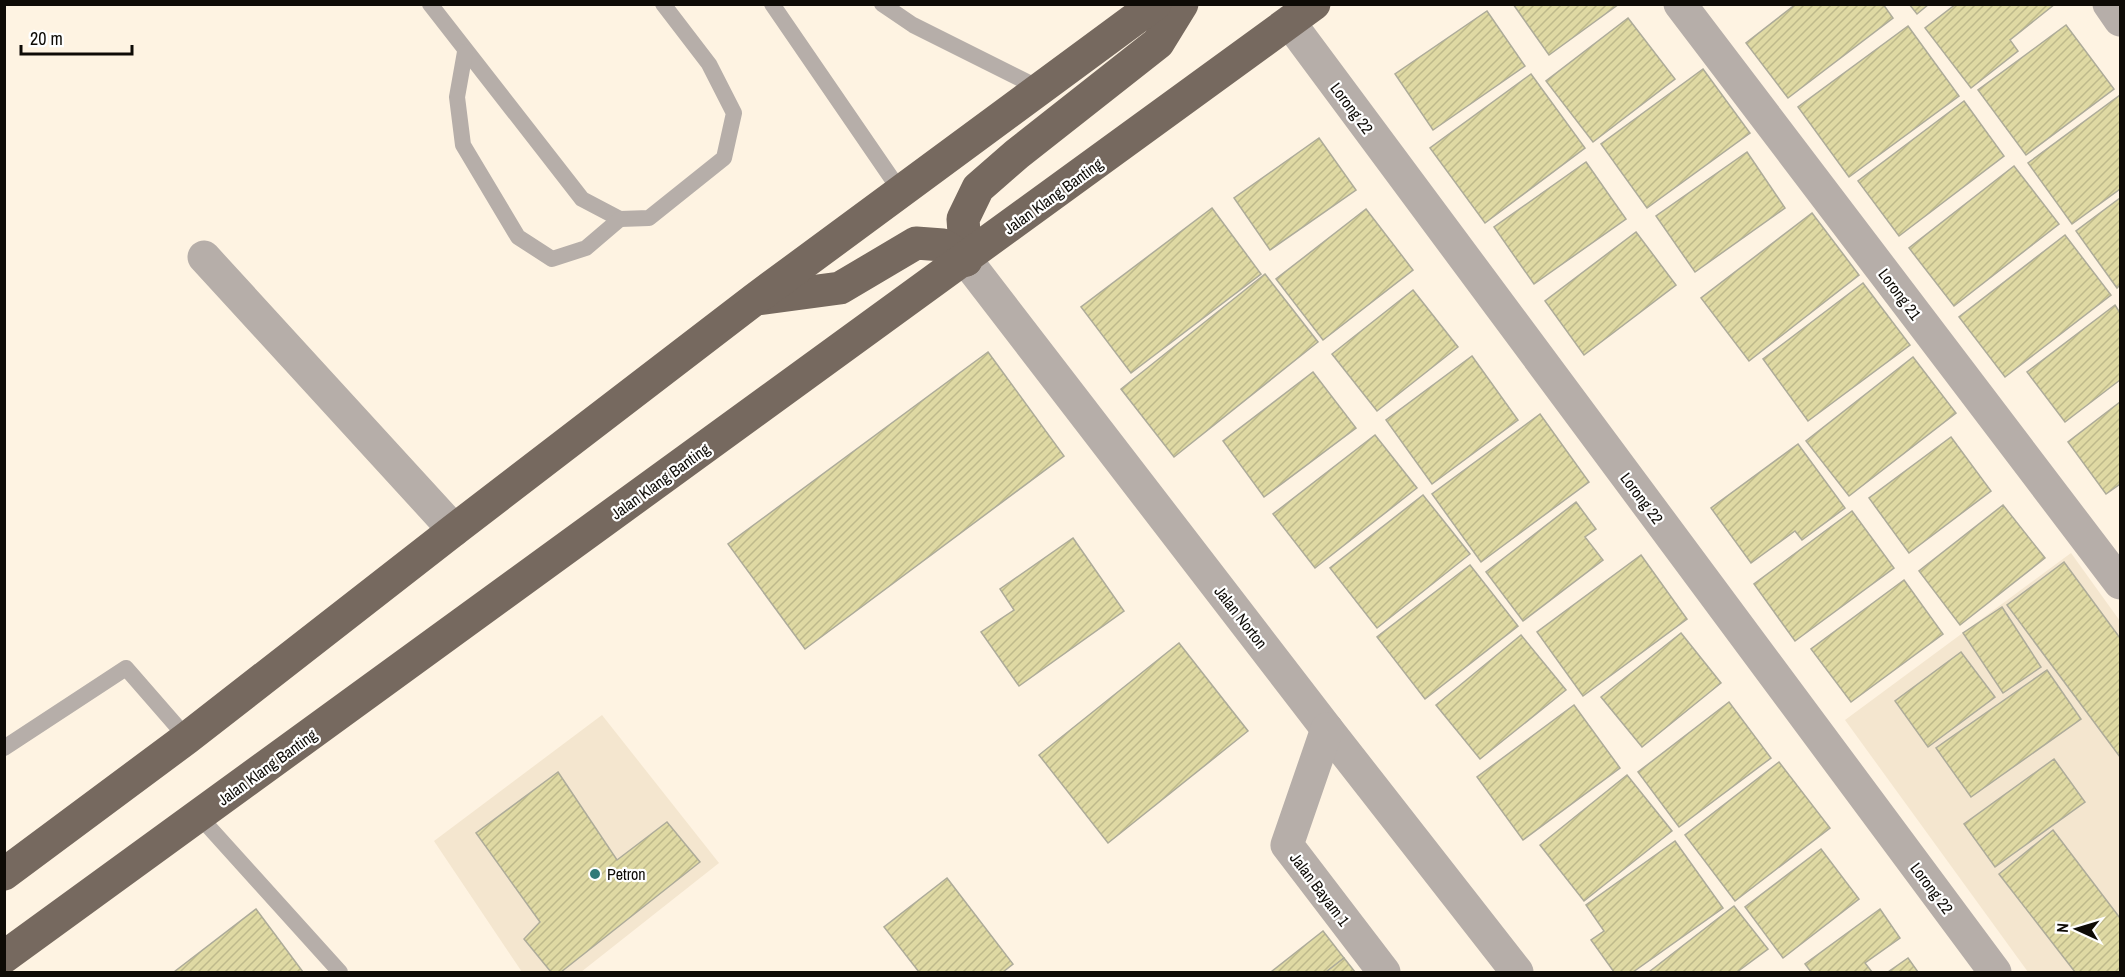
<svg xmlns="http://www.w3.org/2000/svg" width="2125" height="977" viewBox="0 0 2125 977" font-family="'Archivo Narrow',sans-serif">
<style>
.built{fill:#f4e6cf}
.building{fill:url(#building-hatch);stroke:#adab99;stroke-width:1.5}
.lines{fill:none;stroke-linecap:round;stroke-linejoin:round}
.service{stroke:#b6aea9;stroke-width:16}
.minor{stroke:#b6aea9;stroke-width:33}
.trunk{stroke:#76695f;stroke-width:33}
.poi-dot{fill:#317a77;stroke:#fff;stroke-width:2}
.labels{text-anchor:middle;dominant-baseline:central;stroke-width:4.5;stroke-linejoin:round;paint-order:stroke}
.street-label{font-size:16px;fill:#0e0b06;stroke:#fff}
.poi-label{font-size:16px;fill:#0e0b06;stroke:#fff;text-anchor:start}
</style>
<defs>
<pattern id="building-hatch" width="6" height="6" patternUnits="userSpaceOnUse" patternTransform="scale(1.5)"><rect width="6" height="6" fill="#dfd9a3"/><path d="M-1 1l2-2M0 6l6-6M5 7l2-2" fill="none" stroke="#beb98b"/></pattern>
</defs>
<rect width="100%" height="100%" fill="#fef3e2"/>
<g class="built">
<path d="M2071,553L2120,621V972H2028L1845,720Z"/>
<path d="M602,715L719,863L581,972H522L434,841Z"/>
</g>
<g class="building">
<path d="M1513,4H1619L1549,55Z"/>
<path d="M1796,4H1883L1893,18L1788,98L1746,43Z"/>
<path d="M1909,4H1929L1917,14Z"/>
<path d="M1956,4H2055L2010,40L2018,51L1971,88L1925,28Z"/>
<path d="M1487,11L1525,66L1433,130L1395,74Z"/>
<path d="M1628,18L1675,79L1593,142L1546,81Z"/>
<path d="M2066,25L2114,89L2026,155L1978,90Z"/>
<path d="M1908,26L1959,96L1849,177L1798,107Z"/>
<path d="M1703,69L1750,133L1647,208L1601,144Z"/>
<path d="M1531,74L1585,148L1485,223L1430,148Z"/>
<path d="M2120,95V189L2072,224L2028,163Z"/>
<path d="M1964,101L2004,156L1899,236L1858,181Z"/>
<path d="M1319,138L1356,190L1270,250L1234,198Z"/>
<path d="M1747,152L1785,208L1695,272L1656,216Z"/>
<path d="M1586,162L1626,219L1534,284L1494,227Z"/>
<path d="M2014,166L2059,224L1954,306L1909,248Z"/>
<path d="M2120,198V285L2117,288L2076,231Z"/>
<path d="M1212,208L1261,274L1131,373L1081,307Z"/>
<path d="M1366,209L1413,270L1323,340L1276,279Z"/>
<path d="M1812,213L1859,275L1749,361L1701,298Z"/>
<path d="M1636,232L1676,285L1584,355L1545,301Z"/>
<path d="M2065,235L2111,295L2005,377L1959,317Z"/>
<path d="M1265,274L1318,342L1174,457L1121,389Z"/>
<path d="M1863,283L1910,345L1808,421L1763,359Z"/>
<path d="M1413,290L1458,347L1377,411L1332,354Z"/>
<path d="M2115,305L2120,313V380L2065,422L2027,372Z"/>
<path d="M988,352L1064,456L805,649L728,544Z"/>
<path d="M1472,356L1518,420L1432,484L1386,420Z"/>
<path d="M1913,357L1956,413L1849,496L1806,441Z"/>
<path d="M1313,372L1356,428L1264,497L1223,441Z"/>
<path d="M2120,402V484L2106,494L2068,442Z"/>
<path d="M1540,414L1589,482L1481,562L1432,494Z"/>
<path d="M1375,435L1417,488L1315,568L1273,514Z"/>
<path d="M1951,437L1991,491L1909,553L1869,498Z"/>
<path d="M1798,444L1845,508L1802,540L1795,531L1751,563L1711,508Z"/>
<path d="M1423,495L1470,554L1377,628L1330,568Z"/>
<path d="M1576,502L1596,529L1585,537L1603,560L1523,621L1486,572Z"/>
<path d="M2003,505L2045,558L1960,625L1919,571Z"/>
<path d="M1852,511L1894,568L1795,641L1754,584Z"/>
<path d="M1073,538L1124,611L1019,686L981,632L1014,610L1000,589Z"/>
<path d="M1641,555L1687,619L1583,696L1537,632Z"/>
<path d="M2064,562L2120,638V757L2007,605Z"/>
<path d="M1470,565L1518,626L1425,699L1377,637Z"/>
<path d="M1904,580L1943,634L1851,702L1811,649Z"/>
<path d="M2002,607L2041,667L2003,693L1963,633Z"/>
<path d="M1681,633L1721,683L1642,747L1601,697Z"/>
<path d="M1521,635L1566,690L1480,759L1436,705Z"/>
<path d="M1179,643L1248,731L1108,843L1039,755Z"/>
<path d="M1961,652L1995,697L1928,747L1895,701Z"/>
<path d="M2047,670L2081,719L1971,797L1936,748Z"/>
<path d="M1729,702L1771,758L1679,827L1638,772Z"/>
<path d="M1574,705L1620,768L1523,840L1477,777Z"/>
<path d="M2054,759L2085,802L1995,867L1964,824Z"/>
<path d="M1779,762L1830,828L1735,901L1685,835Z"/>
<path d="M558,772L617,860L667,822L700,862L561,972H551L524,939L540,922L476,833Z"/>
<path d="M1627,775L1672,831L1584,901L1540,845Z"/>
<path d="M2053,830L2120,918V972H2075L1999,874Z"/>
<path d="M1675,841L1723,908L1633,972H1614L1591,940L1604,931L1586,905Z"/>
<path d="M1821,849L1859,899L1783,958L1745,907Z"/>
<path d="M947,878L1013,964L1003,972H919L884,927Z"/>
<path d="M1734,906L1768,949L1737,972H1649Z"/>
<path d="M256,909L303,972H174Z"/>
<path d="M1880,909L1900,938L1865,963L1872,972H1811L1805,964Z"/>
<path d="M1323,931L1344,958L1326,972H1271Z"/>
<path d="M1344,958L1355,972H1326Z"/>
<path d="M1908,958L1918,972H1888Z"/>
</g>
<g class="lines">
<g class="service">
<path d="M430,4L582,199L620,219L649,218L724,158L734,113L709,64L663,4"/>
<path d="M772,4L901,192"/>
<path d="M882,4L913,25L1041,89"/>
<path d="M465,52L457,97L463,145L518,237L552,259L586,248L620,219"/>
<path d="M4,748L126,668L187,738"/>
<path d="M199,816L340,972"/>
</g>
<g class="minor">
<path d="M1680,4L2120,583"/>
<path d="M2109,4L2120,20"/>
<path d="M1290,23L1995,972"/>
<path d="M204,257L454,530"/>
<path d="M966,260L1327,729L1517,972"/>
<path d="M1327,729L1287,845L1384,972"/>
</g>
<g class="trunk">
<path d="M966,260L963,219L978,188L1017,154L1158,43L1182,4"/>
<path d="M757,299L840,288L916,243L943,245L966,260"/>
<path d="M4,874L187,738L454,530L755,299L1155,4"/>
<path d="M4,957L1314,4"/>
</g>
</g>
<circle class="poi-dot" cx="595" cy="874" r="6"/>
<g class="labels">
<g class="street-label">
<text transform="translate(1352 108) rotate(53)">Lorong 22</text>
<text transform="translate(1053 196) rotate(-36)">Jalan Klang Banting</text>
<text transform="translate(1900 294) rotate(53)">Lorong 21</text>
<text transform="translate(660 481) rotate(-36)">Jalan Klang Banting</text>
<text transform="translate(1642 498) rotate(53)">Lorong 22</text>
<text transform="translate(1241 617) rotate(52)">Jalan Norton</text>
<text transform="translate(267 767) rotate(-36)">Jalan Klang Banting</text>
<text transform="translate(1932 888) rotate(53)">Lorong 22</text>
<text transform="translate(1320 889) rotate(53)">Jalan Bayam 1</text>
</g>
<g class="poi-label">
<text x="607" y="874">Petron</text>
</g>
</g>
<rect width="2125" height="977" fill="none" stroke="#0e0b06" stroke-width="12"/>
<g transform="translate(2077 929) rotate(274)" stroke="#ffffff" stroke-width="4.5" paint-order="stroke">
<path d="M0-4.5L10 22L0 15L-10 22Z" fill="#0e0b06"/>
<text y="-9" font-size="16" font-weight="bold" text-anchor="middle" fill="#0e0b06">N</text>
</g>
<path d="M21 45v9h111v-9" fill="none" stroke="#0e0b06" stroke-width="3"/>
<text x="30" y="45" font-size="18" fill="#0e0b06" stroke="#ffffff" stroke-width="4.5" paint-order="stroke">20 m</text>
</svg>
